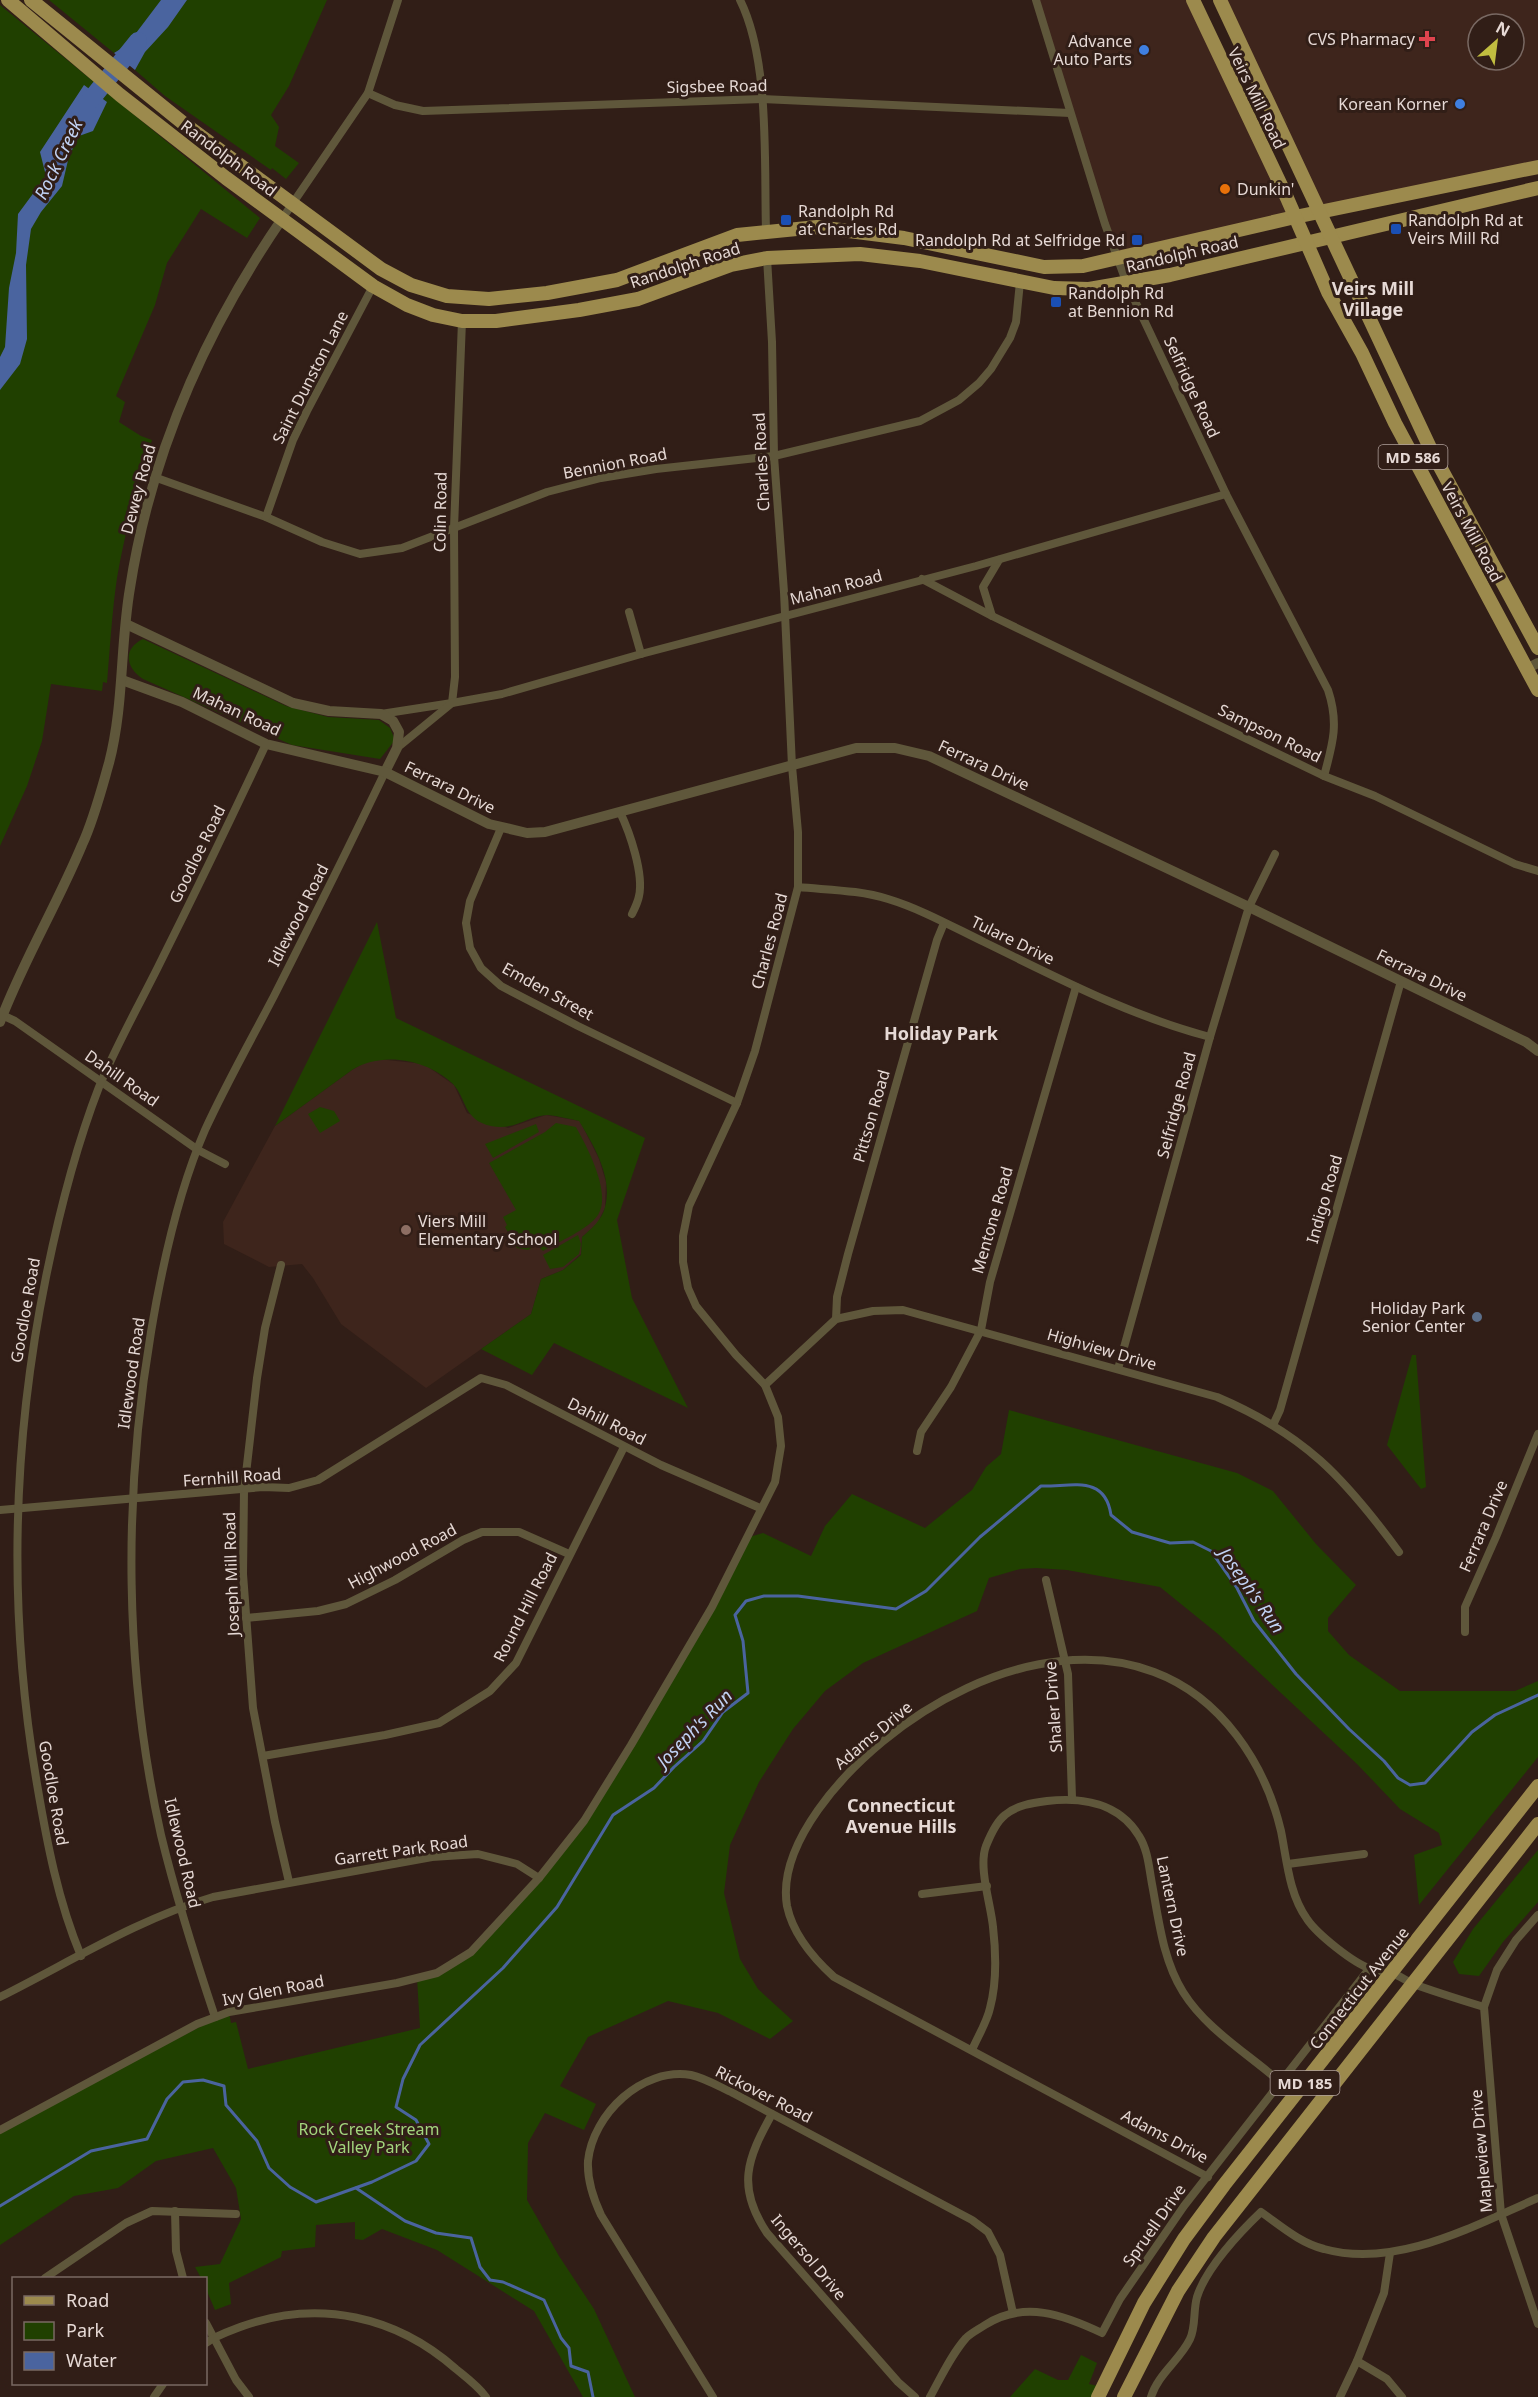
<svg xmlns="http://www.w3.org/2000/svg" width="1538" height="2397" viewBox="0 0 1538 2397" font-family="'Noto Sans',sans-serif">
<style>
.built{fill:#3e251c;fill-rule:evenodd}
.green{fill:#204000}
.water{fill:#4a649f}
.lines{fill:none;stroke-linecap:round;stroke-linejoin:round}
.stream{stroke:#4a649f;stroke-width:3}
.river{stroke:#4a649f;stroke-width:18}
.minor{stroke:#5f573b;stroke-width:8}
.tertiary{stroke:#5f573b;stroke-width:10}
.primary{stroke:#9c8a4d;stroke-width:14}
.health-dot{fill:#e0444e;stroke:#311e17;stroke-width:2}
.shop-dot{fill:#3f7fe0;stroke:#311e17;stroke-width:2}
.food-dot{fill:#e8710a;stroke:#311e17;stroke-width:2}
.transit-dot{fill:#1a4fb4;stroke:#311e17;stroke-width:2}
.education-dot{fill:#8d6e63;stroke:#311e17;stroke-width:2}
.service-dot{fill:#5c6f8a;stroke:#311e17;stroke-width:2}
.labels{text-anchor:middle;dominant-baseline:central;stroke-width:6;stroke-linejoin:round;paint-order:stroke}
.shield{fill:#311e17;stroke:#b0a19c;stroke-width:1.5}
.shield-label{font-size:15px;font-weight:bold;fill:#e6d9d5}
.poi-label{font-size:16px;fill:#e6d9d5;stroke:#311e17;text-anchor:end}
.street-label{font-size:16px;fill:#e6d9d5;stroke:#311e17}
.park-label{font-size:16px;fill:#a3d67d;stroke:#311e17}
.water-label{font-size:18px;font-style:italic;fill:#c1d2f4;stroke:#311e17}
.neighbourhood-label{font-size:18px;font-weight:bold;fill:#e6d9d5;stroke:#311e17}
</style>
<rect width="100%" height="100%" fill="#311e17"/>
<g class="built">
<path d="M1036,0H1193L1295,217L1118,259Z"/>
<path d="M1220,0H1538V167L1318,212ZM1478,24H1514V60H1478Z"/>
<path d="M378,1059L424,1064L454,1085L467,1113L508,1128L546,1115L580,1121L599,1159L606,1182L605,1208L597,1224L582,1237L581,1254L563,1270L541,1279L531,1314L426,1388L341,1324L313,1278L302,1264L269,1267L224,1244L223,1222L275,1126L352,1070L364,1063Z"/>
</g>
<g class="green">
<path d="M49,0H327L289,86L271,115L279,127L275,146L299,163L286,179L272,168L271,170L165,96L135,70L140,60L125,47L114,53Z"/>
<path d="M0,5L260,218L247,238L201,209L167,263L155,305L116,396L125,402L119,422L141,436L152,440C138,485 125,531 117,578C112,612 110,648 107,683L103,682L102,691L51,684L42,741L27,786L0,846Z"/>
<path d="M143,639L286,706L328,717L379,720L390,728L395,740L380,759L292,745L143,679C126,668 122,649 143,639Z"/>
<path d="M377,922L396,1018L645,1138L617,1220L632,1298L688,1408L554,1343L532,1375L481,1349L531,1314L541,1279L563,1270L581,1255L582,1237C591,1229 602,1220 605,1207C613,1177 594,1146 579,1121C569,1119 558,1116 548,1115C528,1115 516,1131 491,1126C463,1120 467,1099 453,1084C427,1059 382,1051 352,1070L275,1126Z"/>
<path d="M320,1107L334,1111L340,1121L320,1133L308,1114Z"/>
<path d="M556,1123L576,1127C587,1147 612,1193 598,1215C589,1229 558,1242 543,1251L537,1245L528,1250L517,1248L505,1227L507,1225L503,1217L516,1210L489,1163L545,1132Z"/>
<path d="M536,1124L539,1132L493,1158L485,1144Z"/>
<path d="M578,1235L581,1244L579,1254L563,1267L550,1269L543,1255Z"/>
<path d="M1412,1355H1416L1426,1487L1421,1489L1387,1445Z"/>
<path d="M1009,1410L1237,1473L1273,1491L1316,1544L1356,1585L1328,1618V1631L1349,1655L1400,1691H1515L1538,1681V1757L1419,1905L1414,1855L1442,1845L1439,1833L1400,1809L1357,1764L1218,1634L1160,1587L1067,1570L1036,1568L1020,1569L989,1578L977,1611L863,1663L825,1691L793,1729L759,1782L730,1845L724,1893L740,1959L758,1989L793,2021L770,2039L718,2013L668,2001L588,2037L560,2086L596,2104L584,2130L545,2113L528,2143L527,2200L559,2256L594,2309L635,2397H583L534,2311L437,2250L382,2229L363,2240L355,2239V2222L316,2225L315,2247L282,2251L281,2257L229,2283L231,2304L215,2310L206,2289V2278H201L195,2267L220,2264L241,2219L236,2188L213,2148L156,2161L118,2188L74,2196L0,2245V2130L229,2012L231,2023L236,2022L248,2069L420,2028L417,1978L437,1973L471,1952L584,1821L631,1745L746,1538L763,1533L811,1556L825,1526L852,1494L925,1528L972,1490L986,1467L1001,1454Z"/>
<path d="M1538,1850V1902L1503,1942L1479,1976L1459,1974L1453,1962L1473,1929Z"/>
<path d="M1081,2355L1097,2363L1089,2384L1103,2387L1098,2397H1010L1035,2369L1058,2380H1068Z"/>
</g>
<g class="water">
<path d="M161,0H187L168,27L145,52L135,70L114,53L127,45Z"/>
<path d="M84,85L107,102L93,131L79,136L69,156L62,186L41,212L31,229L26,265L27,339L20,364L0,390V357L5,347L9,288L16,253L18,214L46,176L40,152Z"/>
</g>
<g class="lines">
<g class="stream">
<path d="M356,2188L405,2221L436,2233L471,2238L480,2267L490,2280L503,2282L544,2300L561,2338L569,2348L571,2366L588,2372L593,2397"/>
<path d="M0,2206L91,2151L147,2139L167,2099L183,2082L203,2080L224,2086L226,2105L257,2141L269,2168L290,2187L316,2202L372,2182L416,2161L429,2144L416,2120L396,2107L403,2079L420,2045L503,1968L557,1907L613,1815L654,1788L674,1767L703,1741L723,1712L748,1693L743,1641L735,1615L746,1601L764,1596H798L896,1609L926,1591L980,1537L1041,1486C1071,1487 1105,1474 1111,1515L1132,1532L1170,1543L1193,1542L1211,1551L1237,1588L1254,1621L1296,1674L1349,1729L1384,1761L1398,1778L1410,1785L1425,1783L1472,1732L1495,1715L1538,1695"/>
</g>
<path class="river" d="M80,113L138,41"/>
<g class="minor">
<path d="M740,0C770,60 764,163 766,231"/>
<path d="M1036,0L1105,224L1127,284L1226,494L1328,690C1339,723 1333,743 1324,776"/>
<path d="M368,93L395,105L423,111L762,99L1070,113"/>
<path d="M282,219L368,93L398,0"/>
<path d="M154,477L266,517L322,542L360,554L402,548L547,492L601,478L656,469L774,456L920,421L959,400L979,383L991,369L1010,338L1016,322L1020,282"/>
<path d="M266,517L293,440L307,411L373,286"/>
<path d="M922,579L992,616L1324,776L1375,796L1515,864L1538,871"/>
<path d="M629,612L641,654"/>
<path d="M992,616L983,587L999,560"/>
<path d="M381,714L452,703L455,677L454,528L462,321"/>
<path d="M397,748L452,703L502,694L641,654L976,566L1226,494"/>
<path d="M620,812C630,833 644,874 639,896C638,902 635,908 632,914"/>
<path d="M501,828L470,901L466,923L470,948L481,968L501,986L578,1026L737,1103"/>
<path d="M798,887C828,890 860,890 888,899C921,909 953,927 984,942C1058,978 1130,1016 1210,1037"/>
<path d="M2,1015L15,1021L198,1150L225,1164"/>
<path d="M281,1265L265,1328L257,1378L244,1491L243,1574L253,1708L275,1822L289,1882"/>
<path d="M836,1319L837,1297L848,1254L937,940L944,923"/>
<path d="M1118,1369L1210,1037L1245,920L1249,907L1275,854"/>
<path d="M765,1385L836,1319L873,1311L903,1310L1217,1397C1304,1434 1344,1477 1399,1552"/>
<path d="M1273,1425L1280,1410L1401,981"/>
<path d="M917,1451L921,1432L951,1387L981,1330L990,1282L1076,987"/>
<path d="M0,1510L263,1487L289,1488L318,1480L481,1378L506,1385L661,1465L760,1508"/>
<path d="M1046,1580L1068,1674L1072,1798"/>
<path d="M246,1618L318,1611L346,1604L395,1580L463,1540L482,1532H519L569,1554"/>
<path d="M1465,1632V1607L1496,1537L1538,1434"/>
<path d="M263,1756L385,1735L439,1723L490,1691L516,1663L624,1447"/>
<path d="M1288,1864L1364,1854"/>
<path d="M922,1894L987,1886"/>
<path d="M1538,1915L1516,1940L1497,1970L1484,2007L1501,2214L1538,2324"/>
<path d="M81,1956C58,1901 47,1843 37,1784C8,1616 12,1444 46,1277C59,1213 75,1149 99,1087C116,1046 138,1007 158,967C195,893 231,819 266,744"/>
<path d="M0,1997C70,1962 138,1919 213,1897L432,1857L478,1854L517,1864L539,1878"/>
<path d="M215,2017C195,1957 176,1897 161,1835C124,1670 123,1498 151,1332C162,1266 178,1192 205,1130C226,1084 251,1040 274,996C312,921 349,847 385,772"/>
<path d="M972,2050C978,2036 987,2022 990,2008C997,1982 996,1953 993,1927C991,1905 978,1867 986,1846C990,1836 996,1822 1005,1815C1017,1805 1032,1803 1047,1801C1082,1797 1119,1803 1139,1836C1148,1850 1149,1868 1152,1884C1159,1921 1163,1960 1183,1992C1206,2029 1247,2053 1279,2081"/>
<path d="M772,2114C747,2159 736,2187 767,2233L898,2382L915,2397"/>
<path d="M0,2130L197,2024L229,2012L397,1983L437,1973L471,1952L539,1878L584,1821L631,1745L712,1607L775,1482L781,1446L778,1417L765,1385L736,1355L696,1306L688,1288L683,1262V1236L689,1206L737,1103L755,1051L798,887V832L792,766L784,592L774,456L772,342L767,258"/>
<path d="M1208,2177L834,1977C813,1958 793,1935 787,1906C781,1871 799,1837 818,1810C886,1714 1035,1627 1154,1672C1221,1697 1265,1763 1281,1831C1287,1861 1289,1894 1307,1919C1317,1934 1353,1963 1371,1969C1377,1971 1385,1971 1392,1973C1400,1976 1408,1982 1416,1985C1439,1993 1461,2000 1484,2007"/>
<path d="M175,2211L176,2251L183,2278"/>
<path d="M45,2278L126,2223L152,2211L236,2214"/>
<path d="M206,2323L236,2380L249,2397"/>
<path d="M206,2343C217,2335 230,2331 243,2326C319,2299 396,2316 456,2369C467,2378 478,2386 486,2397"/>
<path d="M1357,2361L1387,2379L1402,2397"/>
<path d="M154,2397L163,2384"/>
<path d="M713,2397L601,2215C593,2198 587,2180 588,2161C593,2114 642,2067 691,2075C705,2078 720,2087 733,2093L972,2220L988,2232L1000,2255L1013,2313"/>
<path d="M930,2397C941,2377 951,2355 966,2338C971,2333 979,2329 985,2325C1024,2300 1064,2315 1102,2333L1120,2299L1184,2206L1369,1969"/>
<path d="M1151,2397C1158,2374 1180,2360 1190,2339C1196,2326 1193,2311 1197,2297C1206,2268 1240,2232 1261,2212C1281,2226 1300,2243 1324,2249C1396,2269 1473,2226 1538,2198"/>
<path d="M1340,2397L1357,2361L1384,2293L1390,2253"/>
</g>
<g class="tertiary">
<path d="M126,624L293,703L329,711L381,714L393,721L399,732L397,748L385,772"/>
<path d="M1528,668L1538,663"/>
<path d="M122,680L182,702L266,744L385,772L489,824L527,833L545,832L856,748H895L929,756L1249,907L1526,1042L1538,1051"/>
<path d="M0,1022C23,961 57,905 82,845C94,819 101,791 109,763C124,706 120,646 130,588C151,453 205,331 282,219"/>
</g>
<g class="primary">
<path d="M8,0L120,95L226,178L373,286L407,305L433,315L462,321H496L579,310L638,299L731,265L767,258L860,254L920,261L1054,288L1089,289L1170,275L1538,188"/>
<path d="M31,0L183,123L381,269L411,285L447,296L489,299L547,293L617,280L737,235L817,227L904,238L1044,267L1083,266L1295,217L1538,167"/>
<path d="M1193,0L1287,198L1328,292L1362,353L1395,423L1538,690"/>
<path d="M1220,0L1432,452L1538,648"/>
<path d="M1098,2397L1144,2303L1184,2239L1224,2185L1538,1786"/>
<path d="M1124,2397L1178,2291L1214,2237L1538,1824"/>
</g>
</g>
<path class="health-dot" d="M1424 30h6v6h6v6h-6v6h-6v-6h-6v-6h6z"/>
<g class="shop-dot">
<circle cx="1144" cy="50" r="6"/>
<circle cx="1460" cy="104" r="6"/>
</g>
<circle class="food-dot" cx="1225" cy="189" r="6"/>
<g class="transit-dot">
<rect x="780" y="214" width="12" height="12" rx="3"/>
<rect x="1390" y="223" width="12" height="12" rx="3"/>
<rect x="1131" y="234" width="12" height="12" rx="3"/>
<rect x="1050" y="296" width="12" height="12" rx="3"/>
</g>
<circle class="education-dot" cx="406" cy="1230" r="6"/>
<circle class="service-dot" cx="1477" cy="1317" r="6"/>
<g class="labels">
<g class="shield">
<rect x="1378.5" y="445" width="69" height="24" rx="4.5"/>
<rect x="1270.5" y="2071" width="69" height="24" rx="4.5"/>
</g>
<g class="shield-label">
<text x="1413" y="457">MD 586</text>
<text x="1305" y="2083">MD 185</text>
</g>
<g class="poi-label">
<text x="1415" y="39">CVS Pharmacy</text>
<text x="1132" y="41">Advance<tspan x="1132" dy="18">Auto Parts</tspan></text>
<text x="1448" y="104">Korean Korner</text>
<text x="1237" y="189" text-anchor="start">Dunkin'</text>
<text x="798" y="211" text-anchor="start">Randolph Rd<tspan x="798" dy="18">at Charles Rd</tspan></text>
<text x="1408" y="220" text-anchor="start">Randolph Rd at<tspan x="1408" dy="18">Veirs Mill Rd</tspan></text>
<text x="1125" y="240">Randolph Rd at Selfridge Rd</text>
<text x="1068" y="293" text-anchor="start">Randolph Rd<tspan x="1068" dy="18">at Bennion Rd</tspan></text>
<text x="418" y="1221" text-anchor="start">Viers Mill<tspan x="418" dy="18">Elementary School</tspan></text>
<text x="1465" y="1308">Holiday Park<tspan x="1465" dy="18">Senior Center</tspan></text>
</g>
<g class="street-label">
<text transform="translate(717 86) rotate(-1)">Sigsbee Road</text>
<text transform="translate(1257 98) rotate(64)">Veirs Mill Road</text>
<text transform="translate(229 158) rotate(37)">Randolph Road</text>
<text transform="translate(1182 254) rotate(-13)">Randolph Road</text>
<text transform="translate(685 265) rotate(-18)">Randolph Road</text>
<text transform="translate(310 377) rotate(-63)">Saint Dunston Lane</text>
<text transform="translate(1192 387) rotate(65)">Selfridge Road</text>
<text transform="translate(761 462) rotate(-93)">Charles Road</text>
<text transform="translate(615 463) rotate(-11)">Bennion Road</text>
<text transform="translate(138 489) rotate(-75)">Dewey Road</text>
<text transform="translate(440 512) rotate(-89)">Colin Road</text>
<text transform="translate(1472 532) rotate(62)">Veirs Mill Road</text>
<text transform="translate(836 587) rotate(-15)">Mahan Road</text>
<text transform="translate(237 711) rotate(25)">Mahan Road</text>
<text transform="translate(1270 733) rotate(26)">Sampson Road</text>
<text transform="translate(984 765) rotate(25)">Ferrara Drive</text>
<text transform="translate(450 787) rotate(26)">Ferrara Drive</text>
<text transform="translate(197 854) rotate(-64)">Goodloe Road</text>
<text transform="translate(298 915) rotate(-63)">Idlewood Road</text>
<text transform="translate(1013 940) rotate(26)">Tulare Drive</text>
<text transform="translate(769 941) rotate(-75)">Charles Road</text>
<text transform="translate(1422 975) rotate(26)">Ferrara Drive</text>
<text transform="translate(548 991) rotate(29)">Emden Street</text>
<text transform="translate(122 1078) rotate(35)">Dahill Road</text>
<text transform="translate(1176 1105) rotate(-75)">Selfridge Road</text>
<text transform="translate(871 1116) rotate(-74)">Pittson Road</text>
<text transform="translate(1324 1199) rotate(-74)">Indigo Road</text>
<text transform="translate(992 1220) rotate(-74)">Mentone Road</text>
<text transform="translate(25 1310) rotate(-80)">Goodloe Road</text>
<text transform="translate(1102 1349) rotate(16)">Highview Drive</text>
<text transform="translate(131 1373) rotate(-82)">Idlewood Road</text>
<text transform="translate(607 1421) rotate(27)">Dahill Road</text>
<text transform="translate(232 1477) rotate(-4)">Fernhill Road</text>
<text transform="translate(1483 1526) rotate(-67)">Ferrara Drive</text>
<text transform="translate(402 1556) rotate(-28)">Highwood Road</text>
<text transform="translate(231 1574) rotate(-92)">Joseph Mill Road</text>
<text transform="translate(525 1607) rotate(-63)">Round Hill Road</text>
<text transform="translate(1053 1707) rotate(-94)">Shaler Drive</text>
<text transform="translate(873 1735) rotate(-40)">Adams Drive</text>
<text transform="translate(54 1793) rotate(80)">Goodloe Road</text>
<text transform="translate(401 1850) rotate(-8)">Garrett Park Road</text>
<text transform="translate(183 1853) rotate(77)">Idlewood Road</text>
<text transform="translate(1173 1906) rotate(78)">Lantern Drive</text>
<text transform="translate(1359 1988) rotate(-52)">Connecticut Avenue</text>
<text transform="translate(273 1990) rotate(-11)">Ivy Glen Road</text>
<text transform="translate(764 2094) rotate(27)">Rickover Road</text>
<text transform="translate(1165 2136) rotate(28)">Adams Drive</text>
<text transform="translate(1481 2151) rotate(-95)">Mapleview Drive</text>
<text transform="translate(1154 2225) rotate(-55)">Spruell Drive</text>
<text transform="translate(809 2257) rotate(50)">Ingersol Drive</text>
</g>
<g class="park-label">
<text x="369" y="2129">Rock Creek Stream<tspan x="369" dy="18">Valley Park</tspan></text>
</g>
<g class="water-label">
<text transform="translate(58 159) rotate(-64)">Rock Creek</text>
<text transform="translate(1252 1590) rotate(55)">Joseph's Run</text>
<text transform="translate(694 1728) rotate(-46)">Joseph's Run</text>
</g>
<g class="neighbourhood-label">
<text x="1373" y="288">Veirs Mill<tspan x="1373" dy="21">Village</tspan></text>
<text x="941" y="1033">Holiday Park</text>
<text x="901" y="1805">Connecticut<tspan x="901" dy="21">Avenue Hills</tspan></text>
</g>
</g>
<rect x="12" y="2277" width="195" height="108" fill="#311e17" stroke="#796963" stroke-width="1.5"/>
<rect x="24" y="2296" width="30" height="9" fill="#9c8a4d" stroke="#796963" stroke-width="1.5"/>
<text x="66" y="2307" font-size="18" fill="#e6d9d5">Road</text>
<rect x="24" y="2322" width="30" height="18" fill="#204000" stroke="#796963" stroke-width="1.5"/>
<text x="66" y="2337" font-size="18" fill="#e6d9d5">Park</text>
<rect x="24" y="2352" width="30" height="18" fill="#4a649f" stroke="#796963" stroke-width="1.5"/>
<text x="66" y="2367" font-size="18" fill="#e6d9d5">Water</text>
<g transform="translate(1496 42) rotate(28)"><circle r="28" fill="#311e17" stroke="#796963" stroke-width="1.5"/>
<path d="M0-4.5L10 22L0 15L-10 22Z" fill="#c1bd40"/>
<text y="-9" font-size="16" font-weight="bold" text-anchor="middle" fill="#e6d9d5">N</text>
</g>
</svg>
